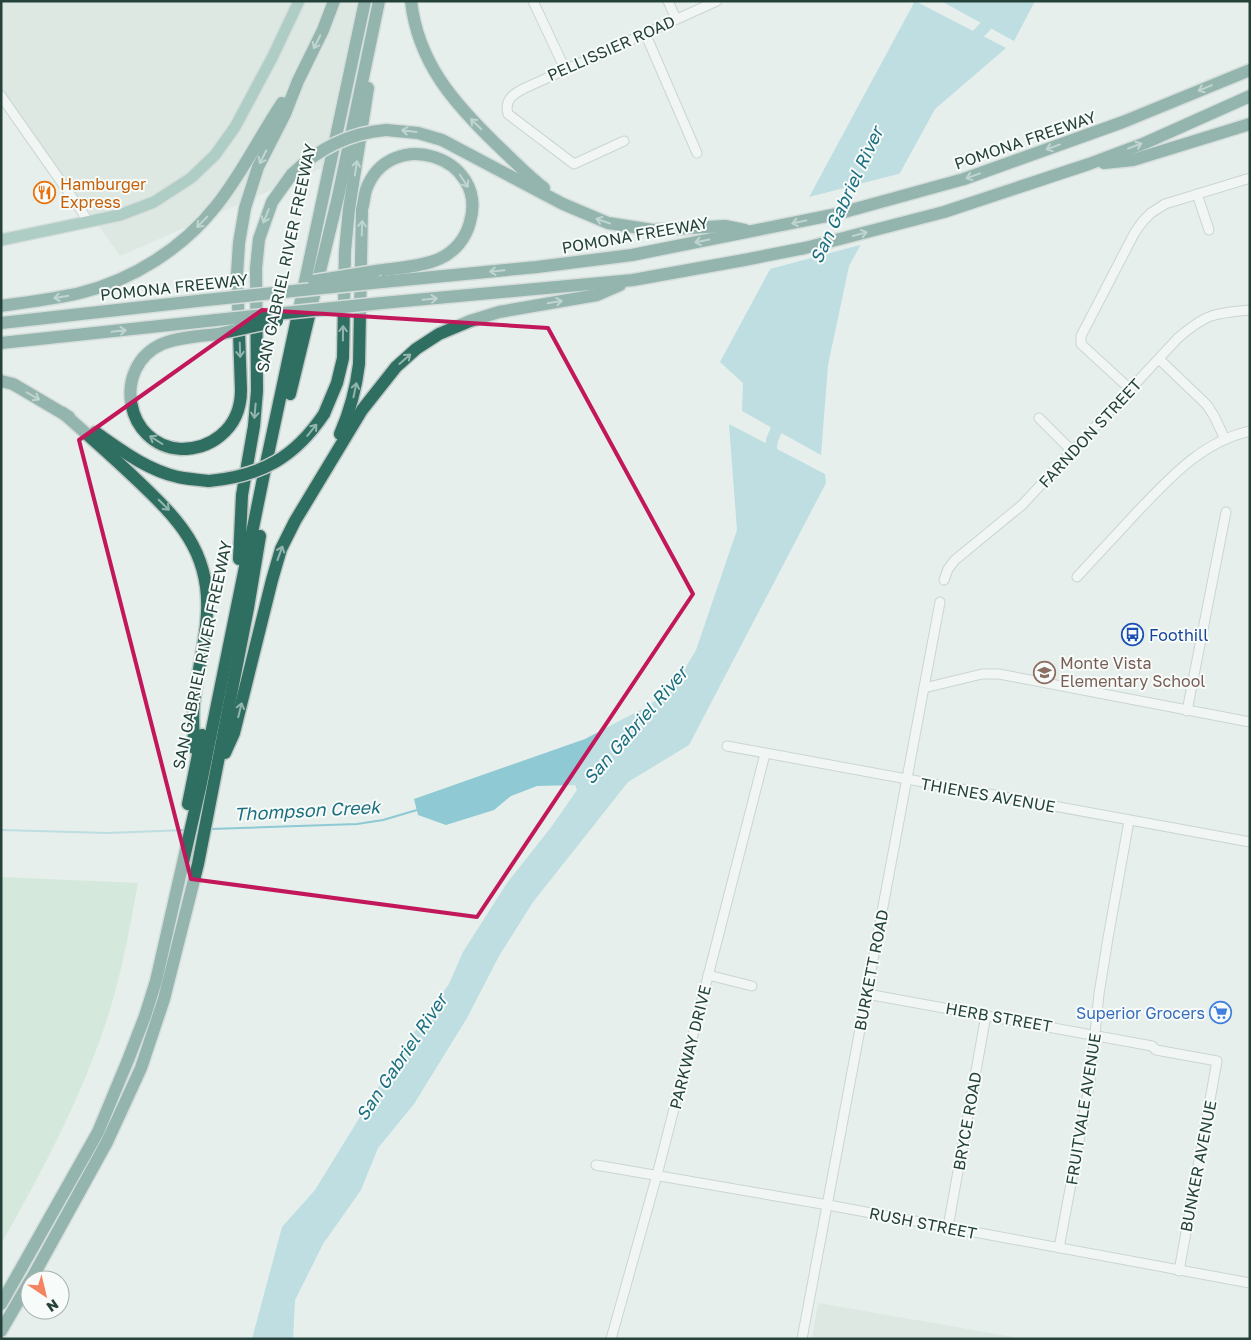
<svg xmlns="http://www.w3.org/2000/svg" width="1251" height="1340" viewBox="0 0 1251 1340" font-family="'Golos Text',sans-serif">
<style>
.built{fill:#d4dfda}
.green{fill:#bfe0c8}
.water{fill:#8ec9d4}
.pier{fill:#e6efeb}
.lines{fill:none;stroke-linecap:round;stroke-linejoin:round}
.stream{stroke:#8ec9d4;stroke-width:2}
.river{stroke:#8ec9d4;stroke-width:12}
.minor-casing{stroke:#a8b8b2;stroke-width:11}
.major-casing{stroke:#c2cac8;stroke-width:14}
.highway-casing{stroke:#c2cac8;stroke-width:15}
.minor{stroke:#fff;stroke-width:9}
.major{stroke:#6aa596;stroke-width:11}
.highway{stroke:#2f6f62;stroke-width:12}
.highway-bridge-casing{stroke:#c2cac8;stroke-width:15;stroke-linecap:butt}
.highway-bridge{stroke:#2f6f62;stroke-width:12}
.oneway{stroke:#93b5ae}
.marked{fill:none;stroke:#c2185b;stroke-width:4;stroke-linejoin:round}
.labels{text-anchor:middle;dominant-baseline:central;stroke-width:4;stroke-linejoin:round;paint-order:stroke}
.street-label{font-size:16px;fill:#24423a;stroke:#f7fbf9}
.food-label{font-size:16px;fill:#c56008;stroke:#f7fbf9;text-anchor:start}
.transit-label{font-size:16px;fill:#164399;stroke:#f7fbf9;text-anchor:start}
.education-label{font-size:16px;fill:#785e54;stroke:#f7fbf9;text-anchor:start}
.shop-label{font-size:16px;fill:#366cbe;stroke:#f7fbf9;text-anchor:end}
.water-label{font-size:18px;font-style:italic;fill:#1c6f80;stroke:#f7fbf9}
</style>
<rect width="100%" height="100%" fill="#e6efeb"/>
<g class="built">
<path d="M1,1H367L331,164L120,256L1,88Z"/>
<path d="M818,1303L1025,1339H812Z"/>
</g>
<path class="green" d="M1,877L138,883C129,932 120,983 103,1031C77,1106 40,1175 1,1244Z"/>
<g class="water">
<path d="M915,1L1006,48L935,109L849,266L828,365L821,455L742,411L743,383L720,362Z"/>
<path d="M941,1H1035L1014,41Z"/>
<path d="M729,424L825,474L826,483L689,745L628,782L533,902L499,956L467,1018L414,1104L378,1148L361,1190L323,1244L295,1300L293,1339H252L282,1227L315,1190L400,1052L449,984L463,952L507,883L552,826L577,790L575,785L537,786L511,796L494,810L446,825L418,815L414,799L585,739L648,706L676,684L696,650L737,530Z"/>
</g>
<path class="pier" d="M902,173L864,244L766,270L805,198Z"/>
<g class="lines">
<g class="stream">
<path d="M211,829L357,824L383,820L417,810"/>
<path d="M1,830L108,833L186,830"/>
</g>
<g class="river">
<path d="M967,46L1009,1"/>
<path d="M769,463L772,440L782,416"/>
</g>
<defs>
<g id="minor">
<path d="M533,1L565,69"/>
<path d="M668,1L676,19"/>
<path d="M645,33L697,153"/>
<path d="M1,96L81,210L88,222"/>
<path d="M624,141L574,164L508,114C504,100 513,94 525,88L717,1"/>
<path d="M1197,194L1209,230"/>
<path d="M1159,359L1207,405L1214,416L1225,439"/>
<path d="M1130,389L1081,344V336L1135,232L1143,221L1151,213L1165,204L1250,178"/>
<path d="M1039,418L1073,452"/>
<path d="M1077,577C1097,555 1117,534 1137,512C1170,478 1201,442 1250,431"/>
<path d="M944,580L948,569L955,560L1022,505L1178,338C1206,314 1214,313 1250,310"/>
<path d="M924,688L982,674H999L1250,722"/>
<path d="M1187,711L1226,512"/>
<path d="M727,746L1250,842"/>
<path d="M708,975L752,986"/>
<path d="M867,994L1152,1046L1156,1050L1217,1061L1179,1271"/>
<path d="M596,1165L828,1205L1250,1283"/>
<path d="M948,1227L986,1015"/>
<path d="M1059,1248L1090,1082L1099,994L1108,938L1129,821"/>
<path d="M611,1339L657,1175L765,754"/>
<path d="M802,1339L940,602"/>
</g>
<path id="major" d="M1,240L120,215L154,202L191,178L215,155L235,127L273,56L299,1"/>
<g id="highway">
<path d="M411,1C418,63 454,103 496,144C512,159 527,175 544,188"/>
<path d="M386,130L418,133L442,140L563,204L608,223L653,230L725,226L745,230"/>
<path d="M1104,163L1133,160L1250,124"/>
<path d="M382,282L537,267L632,255L837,214L964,179L1123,122L1250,70"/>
<path d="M382,303L633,280L744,260L805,248L944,212L1089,164L1145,143L1250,96"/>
<path d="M1,306C28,302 54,299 80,293C133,280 183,248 216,206C242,174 259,137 282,103"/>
<path d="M1,323L206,300"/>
<path d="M218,334C200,336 179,337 162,344C111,367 125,446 181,449C196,449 209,445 220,436C235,424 241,408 241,390L237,274L239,243L245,208L258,167L285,114L298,81L323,30L334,1"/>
<path d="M1,343L216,320"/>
<path d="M1,381L13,384L69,417"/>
<path d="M290,394L338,197L379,1"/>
<path d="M63,413C88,435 113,457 137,480C178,519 210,551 207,612C206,642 197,672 194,702C192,717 194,733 194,748"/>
<path d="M324,414L337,383L343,358L345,251L349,209L368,88"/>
<path d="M95,432C121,450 147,470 178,477C188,479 199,480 209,481"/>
<path d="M340,434C350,411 356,389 359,364L362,209C364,203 364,196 366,190C389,125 489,156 470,222C466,238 455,252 439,259C420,267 396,268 376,271"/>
<path d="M239,559L242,495L254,426L257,391L256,268L259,239L272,202L292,174"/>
<path d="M225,753L234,733L272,580L281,549L295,521L362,410L396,367L416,349L439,334L470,321L499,312L597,295L620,285"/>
<path d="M188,804L202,735"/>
<path d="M31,1280L107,1142L141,1068L164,999L198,864L248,608L260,536"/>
<path d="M1,1304L98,1132L128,1060L145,1016L156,981L200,788L267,459L365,1"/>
<path d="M1,1331L30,1281"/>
</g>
</defs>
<use href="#minor" class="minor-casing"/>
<use href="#major" class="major-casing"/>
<use href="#highway" class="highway-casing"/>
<use href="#minor" class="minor"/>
<use href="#major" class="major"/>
<use href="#highway" class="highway"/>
<defs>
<g id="highway-bridge">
<path d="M292,174C319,148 349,133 386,130"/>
<path d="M314,281L376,271"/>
<path d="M206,300L382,282"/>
<path d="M216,320L382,303"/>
<path d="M218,334L277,321"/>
<path d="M209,481C262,476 295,457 324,414"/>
</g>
</defs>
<use href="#highway-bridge" class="highway-bridge-casing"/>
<use href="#highway-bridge" class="highway-bridge"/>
</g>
<defs><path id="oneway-shaft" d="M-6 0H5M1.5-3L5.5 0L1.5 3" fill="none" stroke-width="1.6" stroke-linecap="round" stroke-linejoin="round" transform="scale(1.25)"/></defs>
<g class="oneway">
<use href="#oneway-shaft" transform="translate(317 42) rotate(117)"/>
<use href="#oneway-shaft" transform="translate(1205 88) rotate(157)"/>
<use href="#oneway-shaft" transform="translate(476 124) rotate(-136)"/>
<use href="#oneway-shaft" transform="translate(409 131) rotate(-173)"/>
<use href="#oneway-shaft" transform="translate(1135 146) rotate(-21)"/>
<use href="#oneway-shaft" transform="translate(1053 147) rotate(160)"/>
<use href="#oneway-shaft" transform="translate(263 157) rotate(117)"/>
<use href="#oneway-shaft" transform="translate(356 168) rotate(-81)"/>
<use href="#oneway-shaft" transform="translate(973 176) rotate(160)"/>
<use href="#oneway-shaft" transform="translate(464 181) rotate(57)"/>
<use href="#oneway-shaft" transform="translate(266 216) rotate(112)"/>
<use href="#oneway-shaft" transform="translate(603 221) rotate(-161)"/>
<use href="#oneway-shaft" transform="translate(202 222) rotate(134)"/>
<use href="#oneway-shaft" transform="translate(799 222) rotate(168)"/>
<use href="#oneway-shaft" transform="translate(362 228) rotate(-88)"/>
<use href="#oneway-shaft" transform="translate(860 234) rotate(-15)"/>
<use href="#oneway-shaft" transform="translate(702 241) rotate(168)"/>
<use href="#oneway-shaft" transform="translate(497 271) rotate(175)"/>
<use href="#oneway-shaft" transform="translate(61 297) rotate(171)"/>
<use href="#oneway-shaft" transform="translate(430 299) rotate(-5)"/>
<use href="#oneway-shaft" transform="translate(555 302) rotate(-10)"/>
<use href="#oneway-shaft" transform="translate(119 331) rotate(-6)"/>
<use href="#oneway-shaft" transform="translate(343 333) rotate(-89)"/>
<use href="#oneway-shaft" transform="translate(240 350) rotate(88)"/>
<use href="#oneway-shaft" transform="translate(405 359) rotate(-41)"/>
<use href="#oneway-shaft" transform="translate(355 390) rotate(-78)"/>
<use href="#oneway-shaft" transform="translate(33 396) rotate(30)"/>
<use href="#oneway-shaft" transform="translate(255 411) rotate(95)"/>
<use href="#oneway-shaft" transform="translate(312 430) rotate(-51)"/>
<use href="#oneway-shaft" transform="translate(156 440) rotate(-148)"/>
<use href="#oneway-shaft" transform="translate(164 505) rotate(45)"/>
<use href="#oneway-shaft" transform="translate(280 553) rotate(-70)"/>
<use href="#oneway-shaft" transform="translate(240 710) rotate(-76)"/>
</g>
<path d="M0 0H1251V1340H0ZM262,310L548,328L693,594L477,917L191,879L79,440Z" fill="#e6efeb" fill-opacity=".55" fill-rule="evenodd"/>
<path class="marked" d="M262,310L548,328L693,594L477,917L191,879L79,440Z"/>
<defs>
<symbol id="restaurant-ring" viewBox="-11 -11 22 22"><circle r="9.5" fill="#f7fbf9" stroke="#e8710a" stroke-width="1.5"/><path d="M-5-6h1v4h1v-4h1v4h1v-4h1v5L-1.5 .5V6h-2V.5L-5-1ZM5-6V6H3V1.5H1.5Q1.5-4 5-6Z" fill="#e8710a"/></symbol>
<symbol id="bus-ring" viewBox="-11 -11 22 22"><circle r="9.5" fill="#f7fbf9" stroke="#1a4fb4" stroke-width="1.5"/><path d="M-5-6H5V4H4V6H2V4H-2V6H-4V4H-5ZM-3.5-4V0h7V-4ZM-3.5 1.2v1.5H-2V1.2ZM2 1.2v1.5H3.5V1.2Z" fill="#1a4fb4"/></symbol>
<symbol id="school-ring" viewBox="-11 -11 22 22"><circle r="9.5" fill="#f7fbf9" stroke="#8d6e63" stroke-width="1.5"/><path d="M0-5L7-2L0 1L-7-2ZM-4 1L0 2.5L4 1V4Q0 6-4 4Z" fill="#8d6e63"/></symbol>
<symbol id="supermarket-ring" viewBox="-11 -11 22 22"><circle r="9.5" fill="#f7fbf9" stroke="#3f7fe0" stroke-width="1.5"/><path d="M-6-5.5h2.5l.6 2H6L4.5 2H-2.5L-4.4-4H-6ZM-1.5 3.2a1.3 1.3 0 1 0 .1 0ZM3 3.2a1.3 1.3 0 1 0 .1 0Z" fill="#3f7fe0"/></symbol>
</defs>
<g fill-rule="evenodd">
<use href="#restaurant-ring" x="32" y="180" width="25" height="25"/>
<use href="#bus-ring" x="1120" y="622" width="25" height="25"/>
<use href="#school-ring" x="1032" y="660" width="25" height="25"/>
<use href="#supermarket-ring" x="1208" y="1000" width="25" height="25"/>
</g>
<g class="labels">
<g class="street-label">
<text transform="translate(611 48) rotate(-24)">PELLISSIER ROAD</text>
<text transform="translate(1025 140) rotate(-19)">POMONA FREEWAY</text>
<text transform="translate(635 235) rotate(-10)">POMONA FREEWAY</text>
<text transform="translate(286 258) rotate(-78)">SAN GABRIEL RIVER FREEWAY</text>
<text transform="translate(174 287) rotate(-6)">POMONA FREEWAY</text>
<text transform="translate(1090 433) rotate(-47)">FARNDON STREET</text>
<text transform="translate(202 655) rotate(-78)">SAN GABRIEL RIVER FREEWAY</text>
<text transform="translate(988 795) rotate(10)">THIENES AVENUE</text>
<text transform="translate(871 970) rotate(-79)">BURKETT ROAD</text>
<text transform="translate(999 1017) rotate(10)">HERB STREET</text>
<text transform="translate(690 1047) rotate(-76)">PARKWAY DRIVE</text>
<text transform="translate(1083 1109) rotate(-81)">FRUITVALE AVENUE</text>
<text transform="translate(967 1121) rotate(-80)">BRYCE ROAD</text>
<text transform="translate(1198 1166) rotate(-79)">BUNKER AVENUE</text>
<text transform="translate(923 1223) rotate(11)">RUSH STREET</text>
</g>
<g class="food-label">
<text x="60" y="184">Hamburger<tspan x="60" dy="18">Express</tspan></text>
</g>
<g class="transit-label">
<text x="1149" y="635">Foothill</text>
</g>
<g class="education-label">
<text x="1060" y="663">Monte Vista<tspan x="1060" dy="18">Elementary School</tspan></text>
</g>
<g class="shop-label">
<text x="1205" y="1013">Superior Grocers</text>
</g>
<g class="water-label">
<text transform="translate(846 195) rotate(-65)">San Gabriel River</text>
<text transform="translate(635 725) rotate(-49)">San Gabriel River</text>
<text transform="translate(307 810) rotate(-3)">Thompson Creek</text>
<text transform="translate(401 1057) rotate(-56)">San Gabriel River</text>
</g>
</g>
<rect width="1251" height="1340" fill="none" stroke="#24423a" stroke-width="5"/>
<g transform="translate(45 1295) rotate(145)"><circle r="24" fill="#f7fbf9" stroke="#a3b1ad"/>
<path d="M0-4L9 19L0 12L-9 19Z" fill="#f4845f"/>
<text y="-8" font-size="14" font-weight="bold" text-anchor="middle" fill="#24423a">N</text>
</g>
</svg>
